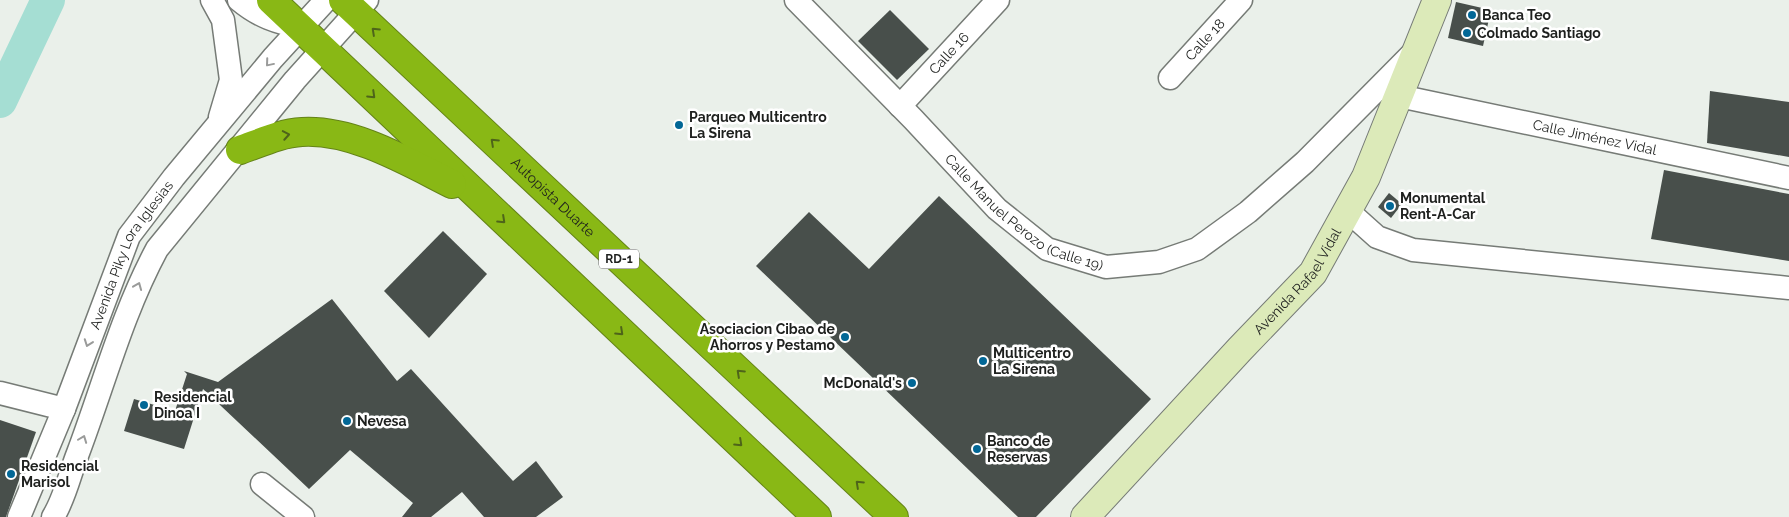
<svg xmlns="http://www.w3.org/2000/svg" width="1789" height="517" viewBox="0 0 1789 517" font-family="Raleway,sans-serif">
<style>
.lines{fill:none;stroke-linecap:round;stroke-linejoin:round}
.river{stroke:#a5ded3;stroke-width:34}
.building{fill:#484f4b}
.minor-casing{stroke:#767b76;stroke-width:25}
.secondary-casing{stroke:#767b76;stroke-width:30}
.motorway-casing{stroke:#648318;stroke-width:30}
.minor{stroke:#fff;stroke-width:22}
.secondary{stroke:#dceab9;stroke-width:28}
.motorway{stroke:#89b815;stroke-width:28}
.oneway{stroke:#4e641a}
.oneway2{stroke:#9a9b9a}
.poi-dot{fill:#026796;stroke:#fff;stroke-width:2}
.labels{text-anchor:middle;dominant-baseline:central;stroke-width:5;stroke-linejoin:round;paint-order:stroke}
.shield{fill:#fff;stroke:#626362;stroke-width:1}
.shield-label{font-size:12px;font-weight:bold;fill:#1e201e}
.poi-label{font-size:14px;font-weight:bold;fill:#1e201e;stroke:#fff;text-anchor:start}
.street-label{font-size:14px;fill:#1e201e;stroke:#fff}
</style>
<rect width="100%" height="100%" fill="#eaf0ea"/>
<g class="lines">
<path class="river" d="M0,101L48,0"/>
</g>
<g class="building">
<path d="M1456,2L1491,10L1483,46L1448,38Z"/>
<path d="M890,10L929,49L897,80L858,41Z"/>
<path d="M1710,91L1789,102V157L1707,143Z"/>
<path d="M1664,170L1789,194V261L1651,239Z"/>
<path d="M1389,193L1402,204L1391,218L1378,207Z"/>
<path d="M939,196L1151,399L1036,517H1018L756,266L809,212L869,269Z"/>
<path d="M443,231L487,274L429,338L384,291Z"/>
<path d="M332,299L397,381L411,369L513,481L536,461L563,497L536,517H484L462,492L431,517H402L413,503L350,450L309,489L203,389L184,449L124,431L134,399L175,411L187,374L184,371L218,382Z"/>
<path d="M0,420L36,432L6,517H0Z"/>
</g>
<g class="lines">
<defs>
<g id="minor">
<path d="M212,0L223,20L231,80L220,117"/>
<path d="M239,0C258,16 277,23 302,27"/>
<path id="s1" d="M796,0L913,119L997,209L1047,249L1106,267L1159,262L1197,249L1248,212L1305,162L1414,52"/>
<path id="s2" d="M1170,78L1241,0"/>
<path id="s3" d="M1399,96L1789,178"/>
<path id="s4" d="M900,106L998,0"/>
<path d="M1348,211L1377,237L1413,250L1789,288"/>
<path d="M0,393L64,409"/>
<path d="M262,484L303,517"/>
<path id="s5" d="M19,517L64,409L129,236L174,177L273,58L326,0"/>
<path d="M53,517C65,498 70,473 78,453C104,384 122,314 157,249L295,80L367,0"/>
</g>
<g id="secondary">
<path id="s6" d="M1085,517L1240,349L1313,273L1366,177L1437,0"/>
</g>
<g id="motorway">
<path d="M271,0L817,517"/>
<path id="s7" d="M343,0L894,517"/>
<path d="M240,150C260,143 281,133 302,132C353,129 408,162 452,184"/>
</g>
</defs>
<use href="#minor" class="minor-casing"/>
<use href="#secondary" class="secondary-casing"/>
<use href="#motorway" class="motorway-casing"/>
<use href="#minor" class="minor"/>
<use href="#secondary" class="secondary"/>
<use href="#motorway" class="motorway"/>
</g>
<defs><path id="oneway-chevron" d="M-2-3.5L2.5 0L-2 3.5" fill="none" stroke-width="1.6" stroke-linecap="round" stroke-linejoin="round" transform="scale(1.25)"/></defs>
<g class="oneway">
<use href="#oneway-chevron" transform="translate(375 31) rotate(-137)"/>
<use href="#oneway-chevron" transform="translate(372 95) rotate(44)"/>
<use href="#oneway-chevron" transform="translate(286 135) rotate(-10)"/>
<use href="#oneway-chevron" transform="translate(494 142) rotate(-137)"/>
<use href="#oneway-chevron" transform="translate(502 220) rotate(43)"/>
<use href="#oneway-chevron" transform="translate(620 332) rotate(43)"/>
<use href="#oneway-chevron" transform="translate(740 373) rotate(-137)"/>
<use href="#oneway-chevron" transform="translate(739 443) rotate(43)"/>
<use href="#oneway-chevron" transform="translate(859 484) rotate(-137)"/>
</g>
<g class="oneway2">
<use href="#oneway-chevron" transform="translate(269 63) rotate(130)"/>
<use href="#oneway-chevron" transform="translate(138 286) rotate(-68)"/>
<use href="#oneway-chevron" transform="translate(88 343) rotate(110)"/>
<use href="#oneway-chevron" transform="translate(83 439) rotate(-69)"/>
</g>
<g class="poi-dot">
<circle cx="1472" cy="15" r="5"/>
<circle cx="1467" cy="33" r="5"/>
<circle cx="679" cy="125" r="5"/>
<circle cx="1390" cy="206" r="5"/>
<circle cx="845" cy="337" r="5"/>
<circle cx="983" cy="361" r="5"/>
<circle cx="912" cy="383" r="5"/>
<circle cx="144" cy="405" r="5"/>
<circle cx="347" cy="421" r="5"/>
<circle cx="977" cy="449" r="5"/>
<circle cx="11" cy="474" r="5"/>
</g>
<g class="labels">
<rect class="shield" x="599" y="249.5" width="40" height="19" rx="4"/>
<g class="shield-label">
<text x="619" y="259">RD-1</text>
</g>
<g class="poi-label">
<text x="1482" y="15">Banca Teo</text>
<text x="1477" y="33">Colmado Santiago</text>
<text x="689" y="117">Parqueo Multicentro<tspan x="689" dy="16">La Sirena</tspan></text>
<text x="1400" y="198">Monumental<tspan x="1400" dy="16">Rent-A-Car</tspan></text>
<text x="835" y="329" text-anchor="end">Asociacion Cibao de<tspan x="835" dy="16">Ahorros y Pestamo</tspan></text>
<text x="993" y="353">Multicentro<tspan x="993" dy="16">La Sirena</tspan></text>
<text x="902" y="383" text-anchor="end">McDonald's</text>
<text x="154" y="397">Residencial<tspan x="154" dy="16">Dinoa I</tspan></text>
<text x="357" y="421">Nevesa</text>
<text x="987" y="441">Banco de<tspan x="987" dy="16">Reservas</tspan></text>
<text x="21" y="466">Residencial<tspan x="21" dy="16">Marisol</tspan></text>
</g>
<g class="street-label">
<text stroke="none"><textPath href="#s2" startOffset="52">Calle 18</textPath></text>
<text stroke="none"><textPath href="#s4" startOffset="72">Calle 16</textPath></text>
<text stroke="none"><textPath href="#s3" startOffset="200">Calle Jiménez Vidal</textPath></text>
<text stroke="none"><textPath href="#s7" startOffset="288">Autopista Duarte</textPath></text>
<text stroke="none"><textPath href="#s1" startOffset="315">Calle Manuel Perozo (Calle 19)</textPath></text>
<text stroke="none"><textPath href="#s5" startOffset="286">Avenida Piky Lora Iglesias</textPath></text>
<text stroke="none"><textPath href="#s6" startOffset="318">Avenida Rafael Vidal</textPath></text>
</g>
</g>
</svg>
